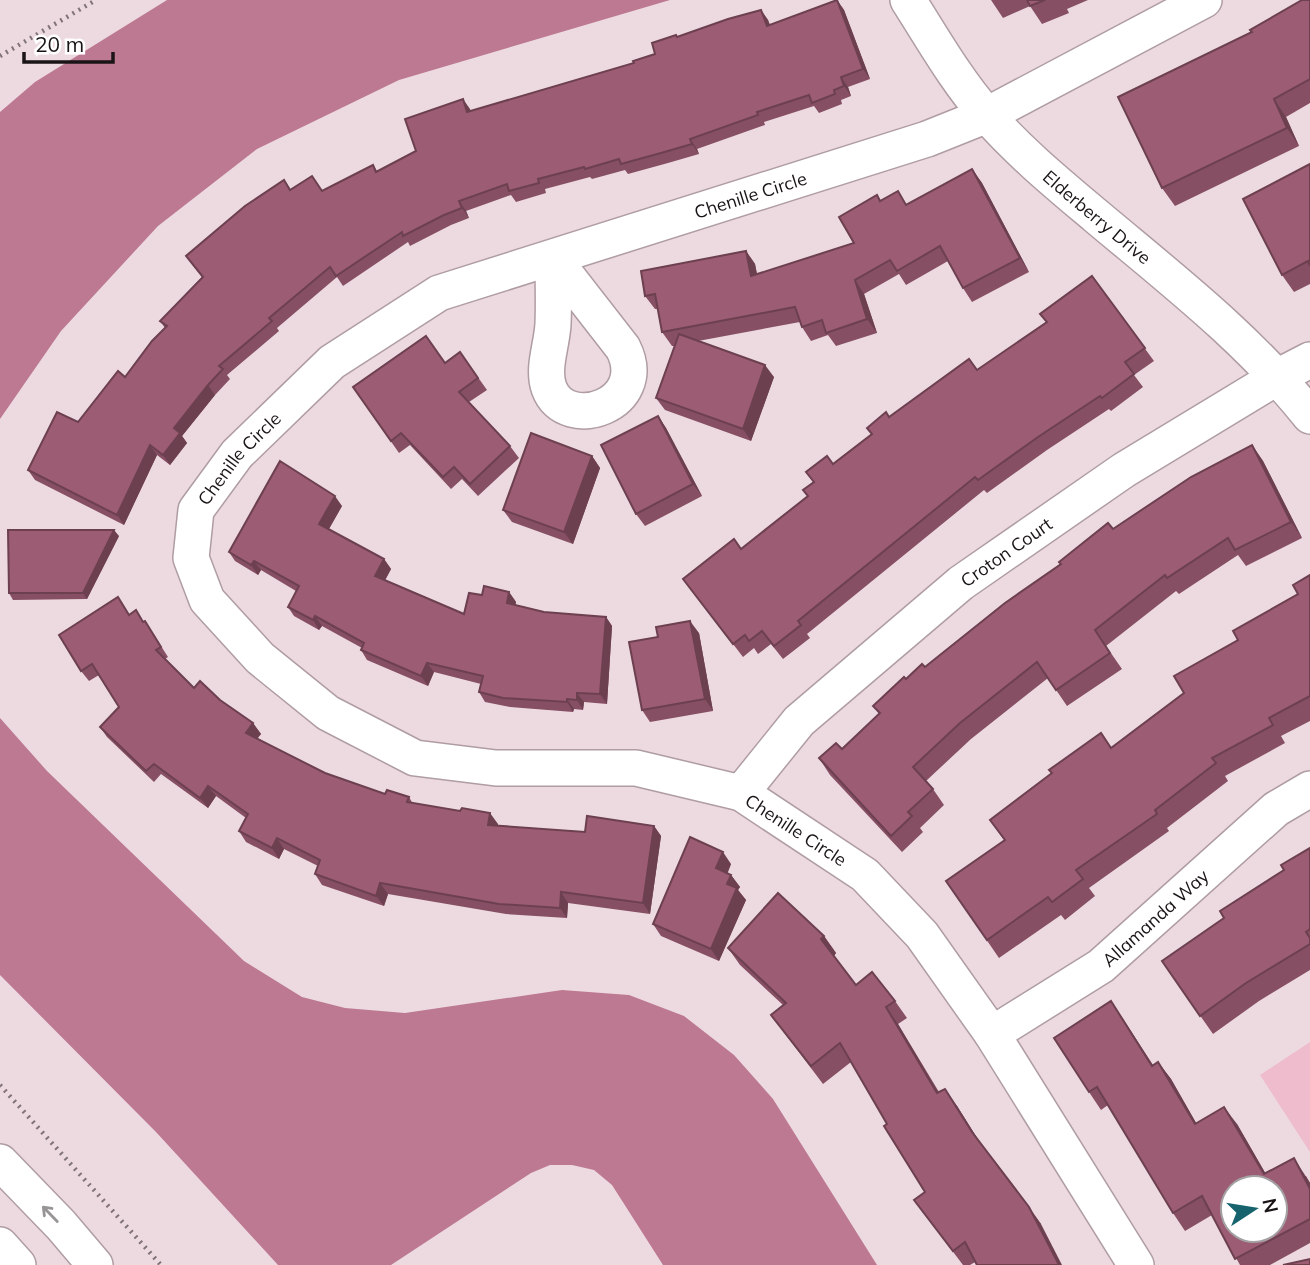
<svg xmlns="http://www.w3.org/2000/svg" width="1310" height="1265" viewBox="0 0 1310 1265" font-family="Mulish,sans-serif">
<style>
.green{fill:#eebccc}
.water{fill:#bc7991}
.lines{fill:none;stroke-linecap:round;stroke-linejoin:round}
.minor-casing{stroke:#af9da3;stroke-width:38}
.path{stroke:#807478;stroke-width:4.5;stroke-dasharray:2 5;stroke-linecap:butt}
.minor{stroke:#fff;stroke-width:35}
.wall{fill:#864f63}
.shaded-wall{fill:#6d4050}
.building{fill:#9c5c73;stroke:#6d4050;stroke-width:2;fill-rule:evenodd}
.oneway{stroke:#989596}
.labels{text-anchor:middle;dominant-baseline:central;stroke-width:5;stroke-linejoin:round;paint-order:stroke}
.street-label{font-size:18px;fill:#1a1416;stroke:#fff}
</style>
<rect width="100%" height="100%" fill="#eddae0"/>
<path class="green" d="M1310,1042V1152L1260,1075Z"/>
<g class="water">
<path d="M167,0H670L399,80L257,149L158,226L61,331L0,419V112L35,82Z"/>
<path d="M0,718L47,771L244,961L302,997L345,1008L405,1013L562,990L629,995L684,1016L734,1055L773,1099L877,1265H663L612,1185L594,1170L572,1165H550L531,1173L391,1265H278L156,1132L0,975Z"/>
</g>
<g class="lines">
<defs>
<g id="minor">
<path id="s1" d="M908,0C933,39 956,80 986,114C1019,152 1058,184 1096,216C1171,279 1249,339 1310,416"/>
<path d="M553,258L623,348C652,405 566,434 549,388C542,368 552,345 553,324C554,302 553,280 553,258Z"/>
<path id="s2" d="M741,793L799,721L961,583L1124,470L1279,376L1310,360"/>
<path id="s3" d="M992,1034L1101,966L1276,809L1310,789"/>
<path d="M0,1162L61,1225L95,1265"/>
<path d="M0,1245L18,1265"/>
<path id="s4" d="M1136,1265L992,1034L922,935L865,875L741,793L636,768H496L415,758L328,713L260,658L207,600L191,558L196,510L237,454L332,362L439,293L927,139L987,115L1204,0"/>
</g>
</defs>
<use href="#minor" class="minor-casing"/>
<g class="path">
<path d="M0,56L96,0"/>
<path d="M0,1085L161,1265"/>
</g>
<use href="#minor" class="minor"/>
</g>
<g class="wall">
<path d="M837,0L844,10L870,79L848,87L851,96L841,100L842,104L819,113L814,106L764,122L765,125L697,149L699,154L668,163L628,174L625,170L592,179L590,177L545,189L546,193L516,202L511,195L466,211L469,218L451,225L410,246L408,242L343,286L337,277L277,328L279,331L227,375L230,379L215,395L182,436L187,443L170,465L157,455L124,525L35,480L28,470L125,377L165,328L160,321L202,277L186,256L284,180L291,190L322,191L373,165L377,171L416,151L470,109V111L634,63L655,54L677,37L761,10L768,20L770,25Z"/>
<path d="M991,0H1088L1067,9L1069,13L1042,24L1030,6L1003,18Z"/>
<path d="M1310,0V103L1286,117L1299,146L1175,206L1162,188L1252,32Z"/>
<path d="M1310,164V284L1294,292L1282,275Z"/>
<path d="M972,169L982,183L1029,272L972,302L963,288L948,261L906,285L899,274L864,294L877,333L836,346L828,335L811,341L802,327L800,322L698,341L774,377L751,441L665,410L656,398L675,346H672L662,332L658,309H655L645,296L746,251L755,264L757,274L854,243L877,195L881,201L907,204Z"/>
<path d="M1092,276L1154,361L1134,375L1143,387L1111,411L1109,409L1047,450L987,493L984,490L807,634L810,638L783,659L771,644L758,654L754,648L743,657L683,579L741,549L808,497L813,482L806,472L833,464L872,434L889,417L977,370L1047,322Z"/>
<path d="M460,352L487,390L469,402L510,446L519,458L478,496L462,479L451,489L410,445L399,453L353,387L445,363Z"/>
<path d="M658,416L666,428L702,496L645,526L636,514Z"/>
<path d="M1252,445L1263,461L1302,538L1246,566L1238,555L1179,594L1176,591L1106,646L1122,669L1067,706L1048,678L971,739L926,781L933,789L944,805L920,828L923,832L902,852L830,775L819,758L842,749L879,714L873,706L906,679L925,667L1061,564L1113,529Z"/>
<path d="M592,456L600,468L573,544L512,522L503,510Z"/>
<path d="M342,506L329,529L384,559L391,569L385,580L464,614L482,595L509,592L516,602L515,605L544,612L606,617L612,626L607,704L584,702L583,710L574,709L573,712L510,707L485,702L479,692L481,684L434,672L428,686L367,660L361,650L362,648L322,626L319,630L294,616L288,607L296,591L261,570L258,575L235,561L229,552Z"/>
<path d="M119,536L87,599L13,600L9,593Z"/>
<path d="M1310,575V721L1281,736L1285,743L1225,776L1228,781L1167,828L1169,831L1089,888L1095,896L1065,920L1061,915L999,958L946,881L1004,840L990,820L1111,748L1184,693L1238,640L1298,594Z"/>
<path d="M129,614L144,622L152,632L168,657L165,659L194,688L220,700L253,723L261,734L257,738L325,773L385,794L409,797L413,804L498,824L497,826L585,832L654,826L661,836L650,914L568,903L567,918L506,914L388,894L384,906L322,885L315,874L318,866L284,849L279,859L246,842L239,831L246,818L216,796L208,808L161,774L154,782L107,737L100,727L119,707L99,675L89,681L81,671Z"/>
<path d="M699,633L713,711L650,722L642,710Z"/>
<path d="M1310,848V970L1259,1001L1213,1034L1162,961L1224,918L1284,870Z"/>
<path d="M731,864L727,873L731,875L740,887L738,890L746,900L719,961L661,936L653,924Z"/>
<path d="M824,936L836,953L834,956L856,985L895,1001L907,1018L898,1024L939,1092L957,1106L979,1141L1041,1224L970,1265H963L914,1200L925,1192L887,1124L851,1062L823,1084L771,1015L783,1005L740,965L728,948Z"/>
<path d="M1123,1019L1153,1065L1158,1062L1171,1079L1196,1123L1237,1124L1265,1173L1306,1176L1310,1183V1243L1270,1265H1240L1212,1215L1185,1231L1173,1213L1108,1105L1101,1110L1089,1092Z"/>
</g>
<g class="shaded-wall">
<path d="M837,0L844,10L870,79L863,69Z"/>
<path d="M761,10L768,20L774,37L767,26Z"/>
<path d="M841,77L848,87L851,96L844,86Z"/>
<path d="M463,99L470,109L474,122L467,112Z"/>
<path d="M1274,99L1286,117L1299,146L1287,128Z"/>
<path d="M690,139L697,149L699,154L692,144Z"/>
<path d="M972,169L982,183L1029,272L1020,258Z"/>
<path d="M459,201L466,211L469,218L462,208Z"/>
<path d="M746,251L755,264L760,290L751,276Z"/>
<path d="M855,280L864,294L877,333L867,319Z"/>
<path d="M765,365L774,377L751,441L743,429Z"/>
<path d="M208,385L215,395L182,436L187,443L170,465L163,455L174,428Z"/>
<path d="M658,416L666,428L702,496L693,484Z"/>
<path d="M150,445L157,455L124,525L117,515Z"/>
<path d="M1252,445L1263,461L1302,538L1291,522Z"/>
<path d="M592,456L600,468L573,544L564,532Z"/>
<path d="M335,496L342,506L326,534L319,524Z"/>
<path d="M114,530L119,536L87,599L83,593Z"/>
<path d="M384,559L391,569L382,586L375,576Z"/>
<path d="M254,561L261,570L258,575L251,565Z"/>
<path d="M509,592L516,602L514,613L507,603Z"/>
<path d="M315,616L322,626L319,630L313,620Z"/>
<path d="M606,617L612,626L607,704L600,694Z"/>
<path d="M690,621L699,633L713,711L705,699Z"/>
<path d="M427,663L434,672L428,686L421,676Z"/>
<path d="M577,693L584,702L583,710L577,700Z"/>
<path d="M567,699L574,709L573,712L567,702Z"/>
<path d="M253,723L261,734L254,743L246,733Z"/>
<path d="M208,786L216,796L208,808L200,798Z"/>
<path d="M490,813L498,824L496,836L488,825Z"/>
<path d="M654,826L661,836L650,914L643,903Z"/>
<path d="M277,838L284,849L279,859L272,848Z"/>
<path d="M723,852L731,864L725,880L716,868Z"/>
<path d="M731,875L740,887L738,890L746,900L719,961L711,949L727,884Z"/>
<path d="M380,883L388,894L384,906L376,896Z"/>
<path d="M561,892L568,903L567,918L560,908Z"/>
<path d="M824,936L836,953L833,957L821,939Z"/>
<path d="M1111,1001L1123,1019L1164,1083L1152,1066Z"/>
<path d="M886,1007L898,1024L949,1111L937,1093Z"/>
<path d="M1158,1062L1171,1079L1207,1142L1195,1124Z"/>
<path d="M945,1089L957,1106L984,1149L972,1132Z"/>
<path d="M1224,1107L1237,1124L1274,1188L1264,1174Z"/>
<path d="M1294,1158L1310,1183V1189Z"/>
<path d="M1029,1207L1041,1224L1062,1265H1059Z"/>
</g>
<g class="building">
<path d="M837,0L863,69L841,77L844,86L834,90L835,94L812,103L809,95L757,112L758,115L690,139L692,144L661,153L621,164L619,159L585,169L584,167L538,179L539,183L509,191L507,184L459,201L462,208L444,215L403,236L402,232L336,276L330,267L269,318L272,321L219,366L223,369L208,385L174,428L180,433L163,455L150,445L117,515L28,470L57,412L78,422L118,371L125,377L152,341L167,326L160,321L203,277L186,256L245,206L284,180L290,190L312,176L322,191L373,165L376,172L416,151L405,119L463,99L467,112L634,63L633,61L655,54L652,43L676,35L677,37L728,19L761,10L767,26Z"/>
<path d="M1027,0H1045L1030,6Z"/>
<path d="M1302,0H1310V79L1274,99L1287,128L1162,188L1118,97L1252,32L1250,30Z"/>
<path d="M1310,164V266L1308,261L1282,275L1243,199Z"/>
<path d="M972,169L1020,258L963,288L940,246L897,271L890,260L855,280L867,319L826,333L822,320L802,327L795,307L662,332L655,294L645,296L641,271L746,251L751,276L854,243L839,217L877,195L880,201L898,191L906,205Z"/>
<path d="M1092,276L1145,348L1125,362L1134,374L1102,398L1100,396L1038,437L978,480L975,477L798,621L801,625L774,646L762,631L749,641L745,635L733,644L683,579L734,539L741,549L808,496L803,490L814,482L806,472L827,456L833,464L872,434L867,428L886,412L889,417L969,359L977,370L1047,322L1040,314Z"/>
<path d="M679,334L765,365L743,429L656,398Z"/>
<path d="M426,336L445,363L460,352L478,378L459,392L510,446L470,484L454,467L443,477L401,433L391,441L353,387Z"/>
<path d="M658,416L693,484L636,514L601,445Z"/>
<path d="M531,433L592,456L564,532L503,510Z"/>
<path d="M1252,445L1291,522L1235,550L1228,538L1167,578L1165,575L1095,630L1110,653L1056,690L1037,662L960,723L913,767L933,789L908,812L912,816L891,836L819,758L836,743L842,749L880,713L873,706L904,677L906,679L922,664L925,667L1005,603L1061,564L1059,562L1108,523L1113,529L1191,477Z"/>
<path d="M280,461L335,496L319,524L384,559L375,576L464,614L469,593L482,595L484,586L509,592L507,603L544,612L606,617L600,694L577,693V700L567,699V702L503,698L479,692L483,676L427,663L421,676L361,650L364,643L315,616L313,620L288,607L299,586L254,561L251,565L229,552Z"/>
<path d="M8,530H114L83,593H9Z"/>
<path d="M1310,575V696L1269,718L1273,725L1212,758L1216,763L1155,810L1157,814L1076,870L1083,879L1052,902L1048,897L987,940L946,881L1005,840L990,820L1052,773L1049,770L1101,733L1111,748L1184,693L1174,676L1238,640L1233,631L1298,594L1293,585Z"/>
<path d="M118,597L129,615L136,610L143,622L145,621L161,647L156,650L194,688L200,681L220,700L253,723L246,733L325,773L385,794L387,790L409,797L407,802L460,811L462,808L490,813L488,825L585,832L587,816L654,826L643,903L561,892L560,908L499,904L380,883L376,896L315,874L320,860L277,838L272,848L239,831L248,814L208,786L200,798L154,764L146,771L100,727L119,707L92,664L81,671L59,635Z"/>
<path d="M690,621L705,699L642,710L629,642L658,637L656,627Z"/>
<path d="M690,837L723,852L716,868L731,875L727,884L737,888L711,949L653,924Z"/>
<path d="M1310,848V929L1306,932L1310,938V944L1246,983L1200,1016L1162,961L1224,918L1220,911L1284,870L1281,865Z"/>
<path d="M778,893L824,936L821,939L856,985L872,972L895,1001L886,1007L937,1093L945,1089L972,1132L1029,1207L1059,1265H977L965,1242L953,1251L914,1200L925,1192L884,1126L887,1124L840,1043L811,1066L771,1015L786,1003L728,948Z"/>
<path d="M1111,1001L1152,1066L1158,1062L1195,1124L1224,1107L1264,1174L1294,1158L1310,1189V1219L1235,1259L1202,1196L1173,1213L1097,1087L1089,1092L1054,1038ZM1233,1188H1275V1230H1233Z"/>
<path d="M1310,1259V1265H1283Z"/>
</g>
<defs><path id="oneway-shaft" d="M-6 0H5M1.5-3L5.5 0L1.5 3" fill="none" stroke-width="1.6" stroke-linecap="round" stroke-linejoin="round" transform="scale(1.75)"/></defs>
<use class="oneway" href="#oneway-shaft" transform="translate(50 1214) rotate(-134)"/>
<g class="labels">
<g class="street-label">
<text stroke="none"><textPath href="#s4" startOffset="1967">Chenille Circle</textPath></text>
<text stroke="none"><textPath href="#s1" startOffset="290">Elderberry Drive</textPath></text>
<text stroke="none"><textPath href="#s4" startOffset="1379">Chenille Circle</textPath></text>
<text stroke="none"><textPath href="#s2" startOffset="360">Croton Court</textPath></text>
<text transform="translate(796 830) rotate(33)">Chenille Circle</text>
<text stroke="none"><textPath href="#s3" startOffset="201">Allamanda Way</textPath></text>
</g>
</g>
<g transform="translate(1254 1209) rotate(78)"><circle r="33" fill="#ffffff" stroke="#a3a1a2" stroke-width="2"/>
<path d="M0-5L12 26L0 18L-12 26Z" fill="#16636d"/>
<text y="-10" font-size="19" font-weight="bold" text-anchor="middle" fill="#1a1416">N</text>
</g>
<path d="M24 52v10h89v-10" fill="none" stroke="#1a1416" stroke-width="3.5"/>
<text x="35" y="52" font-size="21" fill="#1a1416" stroke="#ffffff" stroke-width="5" paint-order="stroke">20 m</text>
</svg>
